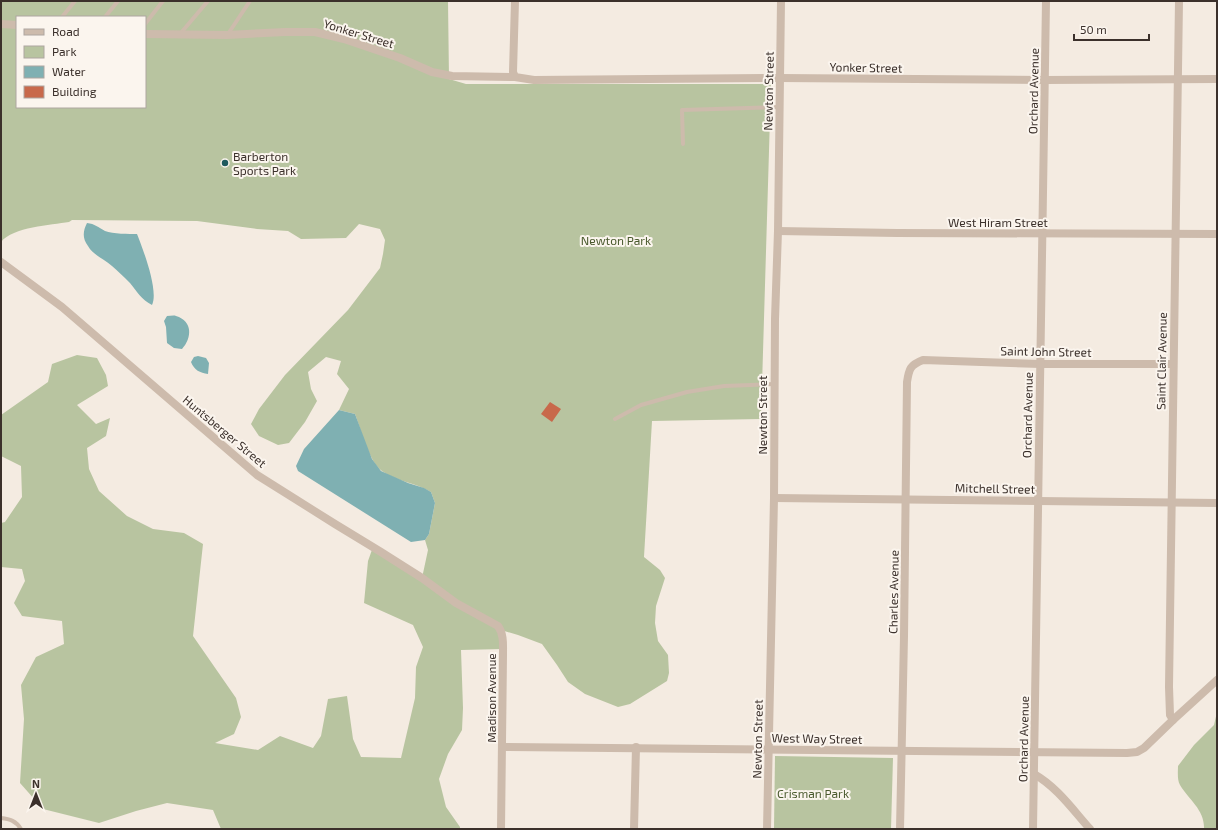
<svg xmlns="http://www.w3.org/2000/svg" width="1218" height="830" viewBox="0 0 1218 830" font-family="'Exo 2',sans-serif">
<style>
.green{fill:#b8c4a0;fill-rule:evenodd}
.water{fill:#7fb0b2}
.building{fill:#c8694b}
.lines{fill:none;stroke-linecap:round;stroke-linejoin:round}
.service{stroke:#cdbbac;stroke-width:4}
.minor{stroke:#cdbbac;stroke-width:8}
.poi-dot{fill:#1f5a5e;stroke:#fbf5ee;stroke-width:1.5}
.labels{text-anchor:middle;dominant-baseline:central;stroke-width:4;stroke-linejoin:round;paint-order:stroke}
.street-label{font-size:12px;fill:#3b302b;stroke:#fbf5ee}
.poi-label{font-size:12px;fill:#3b302b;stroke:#fbf5ee;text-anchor:start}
.park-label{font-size:12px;fill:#4a5a2e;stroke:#fbf5ee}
</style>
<rect width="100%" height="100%" fill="#f4ebe1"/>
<g class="green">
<path d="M1,1H448L449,79L466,84H771L761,419L652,421L644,557L660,570L665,578L656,606L655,623L658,641L668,655L669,673L667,681L630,704L618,707L585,694L568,682L557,665L542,644L518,635L501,630L503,649L461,650L463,708L462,730L448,754L439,779L446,807L460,827V829H221L213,810L167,803L136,811L99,823L43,809L20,783L24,719L21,685L36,657L64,644L62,621L22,616L14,603L25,581L22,569L1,567V523L5,522L22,497L21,466L1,456V415L48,382L52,364L77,355L97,358L106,375L108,386L77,405L96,424L110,418L106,436L87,448L89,469L99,491L127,516L153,529L184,533L203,544L193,636L236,698L241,717L234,734L215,743L258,750L280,736L313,748L321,736L328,699L347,696L353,739L361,757L401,758L415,698L416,667L423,647L413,625L364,603L368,561L373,547L422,578L428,550L425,540L429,534L435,503L431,492C416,483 396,481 382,471C369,462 361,429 355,414L339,410L349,389L337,374L341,361L326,357L308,372L311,389L317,401L305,422L289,443L278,445L259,436L251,424L259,409L285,375L348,310L380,268L383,254L385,240L380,229L359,224L346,238L301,239L288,231L257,229L197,221L72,220L69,222C51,225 13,227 1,242ZM17,17H145V107H17Z"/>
<path d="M1217,712V829H1204C1205,810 1189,800 1180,785C1177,780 1178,771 1178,766L1194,745L1214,725Z"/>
<path d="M775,756L893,758L891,829H774Z"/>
</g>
<g class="water">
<path d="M87,223C95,224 98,227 105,231C113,234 129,234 137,234C143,249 159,291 152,305C141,299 138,293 130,283C124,277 118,271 112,266C104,259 93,255 88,246C82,238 83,231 87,223Z"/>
<path d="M167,316C170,316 174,315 176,316C193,321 192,338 182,349L174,348L167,343L166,327L164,321Z"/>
<path d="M198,356L206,358L209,363L208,374C200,373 194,370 191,362L194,357Z"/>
<path d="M339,410L355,414L372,459L381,471L408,483L424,488L431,492L435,503L429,534L425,540L411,542L298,471L296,466L304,449Z"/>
</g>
<path class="building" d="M550,402L561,409L552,422L541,414Z"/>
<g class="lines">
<g class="service">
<path d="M62,17L75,1"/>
<path d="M105,17L118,1"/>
<path d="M145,24L163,1"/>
<path d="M180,34L208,1"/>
<path d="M228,34L250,1"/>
<path d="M683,144L682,110L779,107"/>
<path d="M615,419L641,405L687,392L724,386L774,384"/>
<path d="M1,818C10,819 16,821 21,829"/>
</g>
<g class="minor">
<path d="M515,1L513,72L515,77L534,80L779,78L1045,80L1217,79"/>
<path d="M1,24L17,25"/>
<path d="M145,34L227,35L285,32H315L344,39L400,58L432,72L452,76L515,77"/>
<path d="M778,231L897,233L1217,234"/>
<path d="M1,262L62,307L257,475L335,524L381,552L422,578L456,603L498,626C504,634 503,645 503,655L501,829"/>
<path d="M774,498L1217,503"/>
<path d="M1173,720L1170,715L1169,687L1179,1"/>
<path d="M503,747L1127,753L1137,752L1144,748L1173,720L1217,680"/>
<path d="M1034,774C1057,787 1073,810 1090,829"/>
<path d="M634,829L636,747"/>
<path d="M767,829L774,498L775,319L778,231L781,1"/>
<path d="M900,829L904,636L907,382C909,369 910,365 923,360L1040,364H1173"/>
<path d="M1033,829L1046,1"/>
</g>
</g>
<circle class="poi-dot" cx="225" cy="163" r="4"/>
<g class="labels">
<g class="street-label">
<text transform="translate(359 33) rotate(17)">Yonker Street</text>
<text transform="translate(866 67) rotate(1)">Yonker Street</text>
<text transform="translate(768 91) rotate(-89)">Newton Street</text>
<text transform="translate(1033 91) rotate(-89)">Orchard Avenue</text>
<text x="998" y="222">West Hiram Street</text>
<text transform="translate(1046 351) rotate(1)">Saint John Street</text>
<text transform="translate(1161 361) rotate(-89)">Saint Clair Avenue</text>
<text transform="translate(762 415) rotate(-90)">Newton Street</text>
<text transform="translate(1027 415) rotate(-89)">Orchard Avenue</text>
<text transform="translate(225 431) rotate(40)">Huntsberger Street</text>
<text transform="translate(995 488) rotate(1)">Mitchell Street</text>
<text transform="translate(893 592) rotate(-89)">Charles Avenue</text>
<text transform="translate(491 698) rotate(-90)">Madison Avenue</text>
<text transform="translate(817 738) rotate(1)">West Way Street</text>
<text transform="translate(757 739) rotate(-89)">Newton Street</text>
<text transform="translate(1023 739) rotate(-89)">Orchard Avenue</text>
</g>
<g class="poi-label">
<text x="233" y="156">Barberton<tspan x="233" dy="14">Sports Park</tspan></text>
</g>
<g class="park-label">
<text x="616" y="240">Newton Park</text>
<text x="813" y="793">Crisman Park</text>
</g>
</g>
<rect width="1218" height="830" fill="none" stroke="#3b302b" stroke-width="4"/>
<rect x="16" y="16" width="130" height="92" fill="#fbf5ee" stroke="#aea6a0"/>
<rect x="24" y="29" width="20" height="6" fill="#cdbbac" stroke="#aea6a0"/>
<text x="52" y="36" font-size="12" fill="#3b302b">Road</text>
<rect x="24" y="46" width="20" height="12" fill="#b8c4a0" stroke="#aea6a0"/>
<text x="52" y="56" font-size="12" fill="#3b302b">Park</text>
<rect x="24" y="66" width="20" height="12" fill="#7fb0b2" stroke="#aea6a0"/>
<text x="52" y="76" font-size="12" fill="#3b302b">Water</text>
<rect x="24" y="86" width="20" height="12" fill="#c8694b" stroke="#aea6a0"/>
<text x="52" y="96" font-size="12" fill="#3b302b">Building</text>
<g transform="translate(36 794)" stroke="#fbf5ee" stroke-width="3" paint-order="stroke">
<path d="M0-3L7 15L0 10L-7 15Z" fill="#3b302b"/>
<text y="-6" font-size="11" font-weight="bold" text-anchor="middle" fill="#3b302b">N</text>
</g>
<path d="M1074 34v6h75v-6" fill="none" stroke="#3b302b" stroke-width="2"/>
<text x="1080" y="34" font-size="12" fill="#3b302b" stroke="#fbf5ee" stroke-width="3" paint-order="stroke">50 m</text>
</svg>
